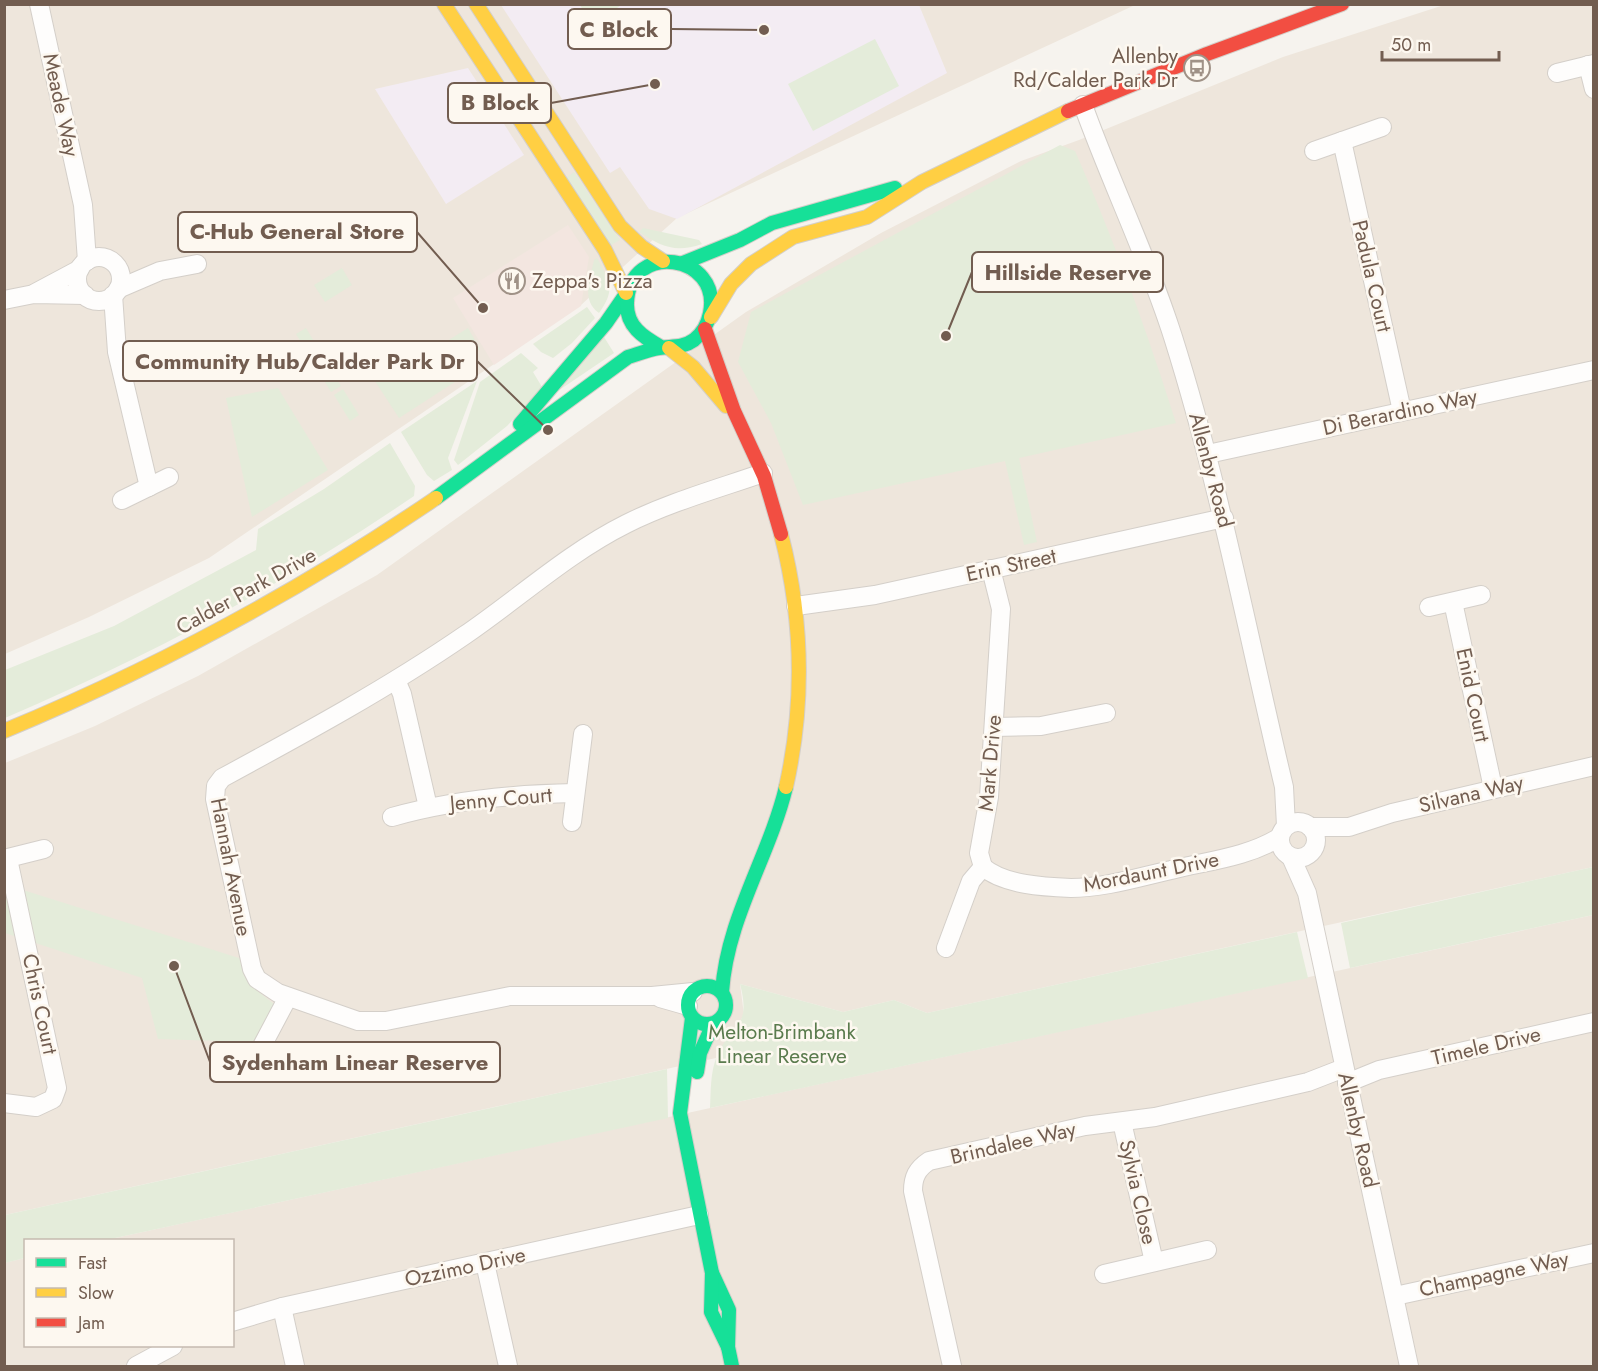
<svg xmlns="http://www.w3.org/2000/svg" width="1598" height="1371" viewBox="0 0 1598 1371" font-family="Jost,sans-serif">
<style>
.residential{fill:#eee6dc}
.commercial{fill:#f3e6e0}
.education{fill:#f3ecf3}
.green{fill:#e4ecda}
.lines{fill:none;stroke-linecap:round;stroke-linejoin:round}
.street-casing{stroke:#d4cfc9;stroke-width:20}
.fast-casing{stroke:#d4cfc9;stroke-width:16}
.slow-casing{stroke:#d4cfc9;stroke-width:16}
.jam-casing{stroke:#d4cfc9;stroke-width:16}
.street{stroke:#fefdfc;stroke-width:18}
.fast{stroke:#16e098;stroke-width:14}
.slow{stroke:#ffcf43;stroke-width:14}
.jam{stroke:#f24e42;stroke-width:14}
.labels{text-anchor:middle;dominant-baseline:central;stroke-width:5;stroke-linejoin:round;paint-order:stroke}
.poi-label{font-size:21px;fill:#725d50;stroke:#fdf8f0;text-anchor:end}
.street-label{font-size:21px;fill:#725d50;stroke:#fdf8f0}
.park-label{font-size:21px;fill:#5a7b4d;stroke:#fdf8f0}
.leader{fill:none;stroke:#725d50;stroke-width:2}
.callout-dot{fill:#725d50;stroke:#fdf8f0;stroke-width:2}
.callout{fill:#fdf8f0;stroke:#725d50;stroke-width:2}
.callout-label{font-size:22px;text-anchor:middle;font-weight:bold;fill:#725d50}
</style>
<rect width="100%" height="100%" fill="#f6f3ee"/>
<g class="residential">
<path d="M5,5H1135L677,218L581,305L209,558L89,617L5,654Z"/>
<path d="M1444,5H1593V867L927,1013L894,1000L843,1012L740,984L744,1015L716,1058L5,1215V763L95,726L198,676L377,575L746,312L881,233L1021,161L1079,140L1283,57Z"/>
<path d="M1593,915V1366H5L4,1263L25,1258L26,1346H232V1240H106Z"/>
</g>
<path class="commercial" d="M568,225L589,257L581,306L494,365L453,298Z"/>
<g class="education">
<path d="M501,5H919L947,73L677,219L649,209L620,167L610,173Z"/>
<path d="M468,68L524,155L446,204L375,89Z"/>
</g>
<g class="green">
<path d="M615,5L620,6L592,24L580,5Z"/>
<path d="M875,39L899,86L813,131L788,84Z"/>
<path d="M1060,145L1075,151C1114,240 1147,331 1176,423L1019,458L1037,542L1024,545L1005,461L803,505L771,423L738,362L751,312Z"/>
<path d="M574,172L620,240L611,245L566,178Z"/>
<path d="M643,228L699,240L702,244C675,253 662,247 639,232Z"/>
<path d="M597,258C610,282 616,289 599,313C581,300 590,279 594,260Z"/>
<path d="M342,268L352,285L325,302L314,285Z"/>
<path d="M587,307L595,318L572,343L553,358L541,352L533,344Z"/>
<path d="M306,328L341,386L331,392L296,334Z"/>
<path d="M468,328L480,349L469,356L472,371L399,418L373,378L396,364H410Z"/>
<path d="M604,337L614,353L549,397Z"/>
<path d="M521,353L538,368L533,372L542,387L507,426L458,465L454,460L480,382Z"/>
<path d="M477,381L448,458L452,470L434,481L427,475L401,432Z"/>
<path d="M278,388L328,470L252,517L226,398Z"/>
<path d="M343,389L359,415L350,421L334,395Z"/>
<path d="M390,443L415,486L414,496C285,584 148,657 5,718V670L114,626L256,550L258,529L324,489Z"/>
<path d="M1593,867V915L1350,968L1341,923Z"/>
<path d="M4,884L239,958L251,986L274,1004L254,1045L245,1046L219,1041L158,1039L142,978L5,933Z"/>
<path d="M1297,932L1308,978L710,1108C711,1092 710,1072 717,1056C731,1023 752,1029 740,984L843,1012L894,1000L927,1013Z"/>
<path d="M667,1069L668,1118L106,1240H26L25,1258L5,1263V1215Z"/>
</g>
<g class="lines">
<defs>
<g id="street">
<path d="M39,4L83,205L87,261"/>
<path d="M1588,65L1594,89"/>
<path d="M1557,73L1594,64"/>
<path d="M1083,105C1111,183 1148,258 1173,337C1220,486 1248,636 1284,787L1286,826"/>
<path d="M1342,141L1402,411"/>
<path d="M1314,151L1382,127"/>
<circle cx="99" cy="279" r="22"/>
<path d="M118,289L160,271L197,264"/>
<path d="M35,293L80,269"/>
<path d="M113,295L117,352L149,487"/>
<path d="M4,300L34,294L85,295"/>
<path d="M1208,454L1594,370"/>
<path d="M122,500L169,477"/>
<path d="M1453,602L1493,788"/>
<path d="M796,606L875,595L1224,518"/>
<path d="M1429,607L1481,595"/>
<path d="M396,680L402,694L428,807"/>
<path d="M994,727L1041,726L1106,713"/>
<path d="M392,817C452,800 512,794 575,793"/>
<circle cx="1298" cy="840" r="18"/>
<path d="M572,822L583,734"/>
<path d="M1310,827H1349L1392,813L1594,766"/>
<path d="M1291,857L1307,893L1409,1366"/>
<path d="M4,859L44,849"/>
<path d="M983,867C1004,885 1045,887 1071,888C1104,888 1139,877 1171,870C1207,861 1248,857 1280,837"/>
<path d="M946,948L971,881L983,867L979,853L989,797L1001,609L991,569"/>
<path d="M693,992L652,996H510L386,1021H358L278,993L257,979L252,969L215,799L216,786L222,778C305,733 388,688 465,635C519,598 568,553 626,524C670,502 717,489 763,473"/>
<path d="M660,998L688,1006"/>
<path d="M253,1063L288,997"/>
<path d="M1347,1083L1379,1070L1594,1022"/>
<path d="M4,1103L36,1107L53,1099L57,1088L8,859"/>
<path d="M1122,1122L1154,1262"/>
<path d="M485,1263L508,1366"/>
<path d="M1104,1274L1207,1250"/>
<path d="M1395,1296L1594,1253"/>
<path d="M282,1307L295,1366"/>
<path d="M232,1322L282,1307L699,1215"/>
<path d="M136,1366L173,1346"/>
<path d="M952,1366L913,1191C913,1177 917,1169 929,1161L1085,1126L1155,1117L1308,1082L1344,1068"/>
</g>
<g id="fast">
<path d="M683,263L740,240L772,223L895,188"/>
<path d="M520,424L606,323L626,294"/>
<path d="M436,498L628,357C638,354 648,350 659,348C672,346 683,348 694,340C703,333 708,323 710,313C722,254 629,240 627,303C626,326 643,337 661,347"/>
<circle cx="707" cy="1005" r="19"/>
<path d="M722,992C727,918 769,857 786,787"/>
<path d="M692,1018L680,1113L712,1273L729,1310L728,1347L732,1366"/>
<path d="M697,1072L700,1053L713,1024"/>
<path d="M712,1273L711,1312L728,1347"/>
</g>
<g id="slow">
<path d="M444,4L605,250L626,293"/>
<path d="M476,4L620,226L642,247L663,261"/>
<path d="M711,317L731,284L751,264L793,237L867,217L922,182L1068,111"/>
<path d="M669,348L693,367L726,406"/>
<path d="M781,534C803,619 805,702 786,787"/>
<path d="M4,731C156,668 300,591 436,498"/>
</g>
<g id="jam">
<path d="M1068,111L1207,54L1342,4"/>
<path d="M705,329L734,411L764,476L781,534"/>
</g>
</defs>
<use href="#street" class="street-casing"/>
<use href="#fast" class="fast-casing"/>
<use href="#slow" class="slow-casing"/>
<use href="#jam" class="jam-casing"/>
<use href="#street" class="street"/>
<use href="#fast" class="fast"/>
<use href="#slow" class="slow"/>
<use href="#jam" class="jam"/>
</g>
<defs>
<symbol id="bus-ring" viewBox="-11 -11 22 22"><circle r="9.5" fill="#fdf8f0" stroke="#a09287" stroke-width="1.5"/><path d="M-5-6H5V4H4V6H2V4H-2V6H-4V4H-5ZM-3.5-4V0h7V-4ZM-3.5 1.2v1.5H-2V1.2ZM2 1.2v1.5H3.5V1.2Z" fill="#a09287"/></symbol>
<symbol id="restaurant-ring" viewBox="-11 -11 22 22"><circle r="9.5" fill="#fdf8f0" stroke="#a09287" stroke-width="1.5"/><path d="M-5-6h1v4h1v-4h1v4h1v-4h1v5L-1.5 .5V6h-2V.5L-5-1ZM5-6V6H3V1.5H1.5Q1.5-4 5-6Z" fill="#a09287"/></symbol>
</defs>
<g fill-rule="evenodd">
<use href="#bus-ring" x="1182" y="53" width="30" height="30"/>
<use href="#restaurant-ring" x="497" y="266" width="30" height="30"/>
</g>
<g class="labels">
<g class="poi-label">
<text x="1178" y="56">Allenby<tspan x="1178" dy="24">Rd/Calder Park Dr</tspan></text>
<text x="532" y="281" text-anchor="start">Zeppa's Pizza</text>
</g>
<g class="street-label">
<text transform="translate(61 105) rotate(78)">Meade Way</text>
<text transform="translate(1372 276) rotate(77)">Padula Court</text>
<text transform="translate(1400 412) rotate(-12)">Di Berardino Way</text>
<text transform="translate(1211 470) rotate(75)">Allenby Road</text>
<text transform="translate(1011 565) rotate(-12)">Erin Street</text>
<text transform="translate(246 591) rotate(-29)">Calder Park Drive</text>
<text transform="translate(1473 695) rotate(78)">Enid Court</text>
<text transform="translate(990 763) rotate(-85)">Mark Drive</text>
<text transform="translate(1471 794) rotate(-13)">Silvana Way</text>
<text transform="translate(501 799) rotate(-5)">Jenny Court</text>
<text transform="translate(231 867) rotate(79)">Hannah Avenue</text>
<text transform="translate(1151 872) rotate(-11)">Mordaunt Drive</text>
<text transform="translate(40 1004) rotate(78)">Chris Court</text>
<text transform="translate(1486 1046) rotate(-13)">Timele Drive</text>
<text transform="translate(1358 1130) rotate(77)">Allenby Road</text>
<text transform="translate(1013 1143) rotate(-13)">Brindalee Way</text>
<text transform="translate(1138 1192) rotate(77)">Sylvia Close</text>
<text transform="translate(465 1267) rotate(-12)">Ozzimo Drive</text>
<text transform="translate(1494 1274) rotate(-12)">Champagne Way</text>
</g>
<g class="park-label">
<text x="782" y="1032">Melton-Brimbank<tspan x="782" dy="24">Linear Reserve</tspan></text>
</g>
</g>
<path class="leader" d="M764 30L671 29M655 84L551 103M483 308L417 232M946 336L972 272M548 430L477 361M174 966L210 1062"/>
<g class="callout-dot">
<circle cx="764" cy="30" r="6"/>
<circle cx="655" cy="84" r="6"/>
<circle cx="483" cy="308" r="6"/>
<circle cx="946" cy="336" r="6"/>
<circle cx="548" cy="430" r="6"/>
<circle cx="174" cy="966" r="6"/>
</g>
<g class="callout">
<rect x="568" y="9" width="103" height="40" rx="6"/>
<rect x="448" y="83" width="103" height="40" rx="6"/>
<rect x="178" y="212" width="239" height="40" rx="6"/>
<rect x="972" y="252" width="191" height="40" rx="6"/>
<rect x="123" y="341" width="354" height="40" rx="6"/>
<rect x="210" y="1042" width="290" height="40" rx="6"/>
</g>
<g class="callout-label">
<text x="619" y="37">C Block</text>
<text x="500" y="110">B Block</text>
<text x="297" y="239">C-Hub General Store</text>
<text x="1068" y="280">Hillside Reserve</text>
<text x="300" y="369">Community Hub/Calder Park Dr</text>
<text x="355" y="1070">Sydenham Linear Reserve</text>
</g>
<rect width="1598" height="1371" fill="none" stroke="#725d50" stroke-width="12"/>
<rect x="24" y="1239" width="210" height="108" fill="#fdf8f0" stroke="#c5bab0" stroke-width="1.5"/>
<rect x="36" y="1258" width="30" height="9" fill="#16e098" stroke="#c5bab0" stroke-width="1.5"/>
<text x="78" y="1269" font-size="18" fill="#725d50">Fast</text>
<rect x="36" y="1288" width="30" height="9" fill="#ffcf43" stroke="#c5bab0" stroke-width="1.5"/>
<text x="78" y="1299" font-size="18" fill="#725d50">Slow</text>
<rect x="36" y="1318" width="30" height="9" fill="#f24e42" stroke="#c5bab0" stroke-width="1.5"/>
<text x="78" y="1329" font-size="18" fill="#725d50">Jam</text>
<path d="M1382 51v9h117v-9" fill="none" stroke="#725d50" stroke-width="3"/>
<text x="1391" y="51" font-size="18" fill="#725d50" stroke="#fdf8f0" stroke-width="4.5" paint-order="stroke">50 m</text>
</svg>
